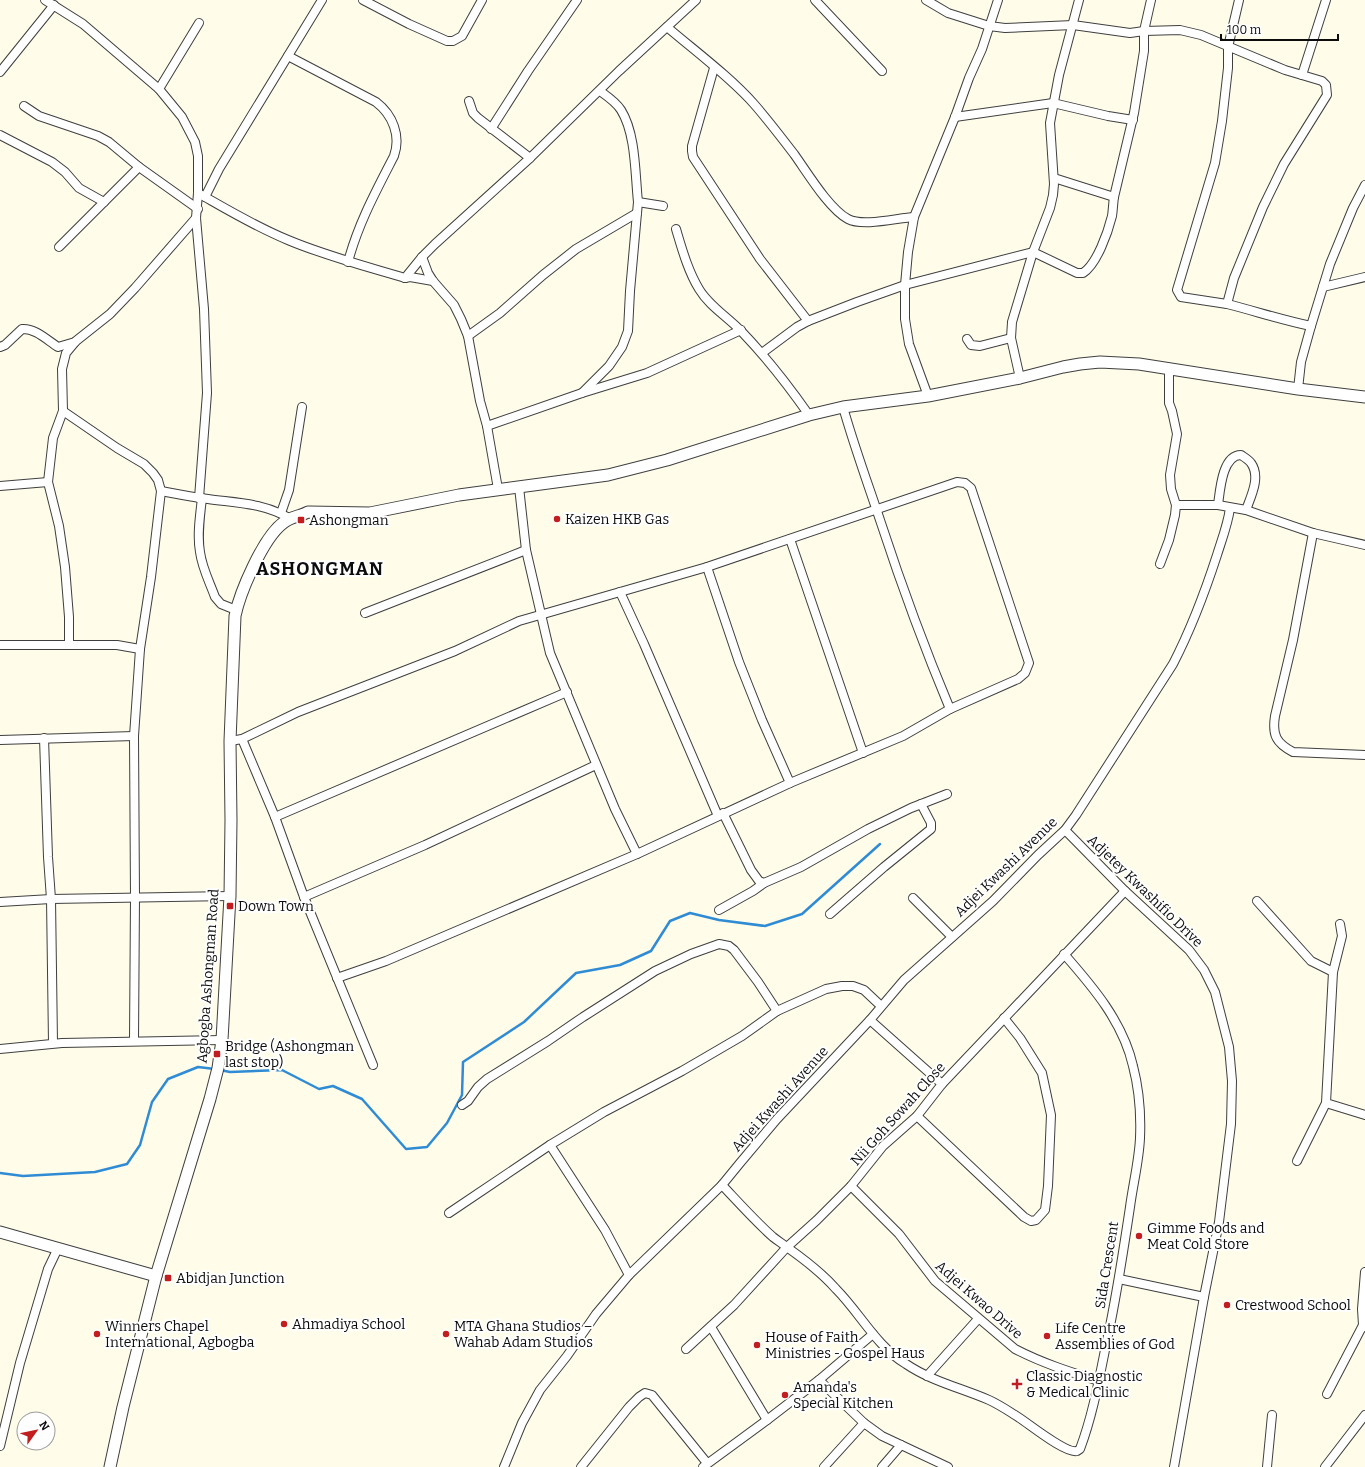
<svg xmlns="http://www.w3.org/2000/svg" width="1365" height="1467" viewBox="0 0 1365 1467" font-family="Bitter,serif">
<style>
.lines{fill:none;stroke-linecap:round;stroke-linejoin:round}
.stream{stroke:#2f8cd4;stroke-width:2.5}
.minor-casing{stroke:#3f3f3f;stroke-width:10}
.tertiary-casing{stroke:#3f3f3f;stroke-width:13}
.minor{stroke:#fff;stroke-width:8}
.tertiary{stroke:#fff;stroke-width:11}
.poi-dot{fill:#c21d1f;stroke:#fff;stroke-width:1.5}
.labels{text-anchor:middle;dominant-baseline:central;stroke-width:4;stroke-linejoin:round;paint-order:stroke}
.poi-label{font-size:14px;fill:#0c0c0c;stroke:#fff;text-anchor:start}
.street-label{font-size:14px;fill:#0c0c0c;stroke:#fff}
.district-label{font-size:18px;font-weight:bold;letter-spacing:1px;fill:#0c0c0c;stroke:#fff}
</style>
<rect width="100%" height="100%" fill="#fffcea"/>
<g class="lines">
<g class="stream">
<path d="M220,1070L230,1072L282,1070L319,1089L333,1086L362,1099L406,1149L427,1147L447,1123L462,1095L463,1062L524,1022L576,973L620,965L651,951L670,921L690,913L719,920L765,926L802,914L880,844"/>
<path d="M0,1173L23,1176L95,1172L127,1164L140,1145L152,1102L168,1079L198,1067L215,1069"/>
</g>
<defs>
<g id="minor">
<path d="M45,0L83,24L159,89L182,117L195,142L198,156V193L196,218L204,309L207,393L199,498"/>
<path d="M363,0L409,24L447,41H453L462,36L482,0"/>
<path d="M815,0L882,71"/>
<path d="M926,0L948,13L989,26L1005,28L1073,25L1130,33L1144,31L1180,30L1201,35L1285,70L1322,81L1326,85L1327,95L1284,164L1263,207L1234,278L1227,304C1255,311 1282,320 1311,326"/>
<path d="M667,27C695,51 729,76 754,104C768,120 781,137 794,154C807,172 829,209 848,219C863,227 897,218 914,217"/>
<path d="M288,56L376,102C393,115 401,136 394,156C376,191 358,224 348,262"/>
<path d="M714,68L692,146V151L693,157L760,259L808,321"/>
<path d="M0,72L54,5"/>
<path d="M1302,75L1326,0"/>
<path d="M159,89L199,23"/>
<path d="M469,101L473,113L478,118L530,158"/>
<path d="M24,106L39,116L98,136L109,142L139,167L198,209"/>
<path d="M955,117L1053,103L1108,116L1133,120"/>
<path d="M491,129L528,71L577,0"/>
<path d="M0,135L52,162L65,172L79,188L104,202"/>
<path d="M198,193C228,210 256,227 288,240C326,256 365,266 405,278L422,257L435,244L530,158L619,71L696,0"/>
<path d="M205,197L219,169L322,0"/>
<path d="M1114,197L1134,113L1144,51V31L1151,0"/>
<path d="M638,202L663,206"/>
<path d="M676,229C682,249 688,271 699,289C709,306 728,317 742,332C767,358 788,385 809,415"/>
<path d="M59,247L139,167"/>
<path d="M422,257L428,273L433,281L454,305L461,319L468,336L480,401L487,426L498,489"/>
<path d="M405,278L410,277L433,281"/>
<path d="M1323,287L1365,277"/>
<path d="M1227,304L1181,297L1177,290L1215,163L1222,121L1228,68V47L1239,0"/>
<path d="M468,336L500,313L543,275L576,249L637,213"/>
<path d="M967,339L971,345L980,346L1011,338"/>
<path d="M0,347L5,345L22,329C35,328 47,340 58,347L75,342"/>
<path d="M762,353L797,327L808,321L857,302L905,285L1033,252L1077,273H1083C1097,264 1108,232 1112,216C1113,210 1113,203 1114,197L1054,178"/>
<path d="M1020,378L1011,338L1012,322L1033,252L1050,208L1053,195L1054,184L1050,123L1059,75L1079,0"/>
<path d="M1298,389L1301,362L1311,326L1330,264L1353,208L1365,185"/>
<path d="M582,393L609,366L622,347L628,331L630,291L637,213L638,202C635,174 636,134 621,110C616,102 607,96 600,91"/>
<path d="M928,396L909,344L905,319V285L908,252L914,217L955,117L969,78L982,49L998,0"/>
<path d="M843,407C854,446 868,484 881,523C902,587 924,647 950,709"/>
<path d="M63,411L117,448L144,464L153,473L158,480L161,491L151,577L140,649L134,736L135,897L134,1041"/>
<path d="M487,426L582,393L647,373L741,330"/>
<path d="M0,486L48,482"/>
<path d="M519,487L526,550L550,653L615,809L637,854"/>
<path d="M161,491C177,494 192,497 208,499C237,503 263,503 289,518"/>
<path d="M202,498C200,516 197,535 200,552C202,568 210,583 215,597L221,604L236,610"/>
<path d="M1176,505H1218L1246,510L1313,533L1365,545"/>
<path d="M1218,505C1220,491 1222,455 1241,455C1244,457 1249,460 1251,463C1261,477 1251,496 1246,510"/>
<path d="M281,513L289,490L302,407"/>
<path d="M1313,533L1293,640L1275,716C1272,735 1276,743 1293,752L1365,755"/>
<path d="M790,539L863,753"/>
<path d="M1160,564L1169,540L1175,515L1176,505L1171,489L1170,475L1177,434L1172,411L1169,403V369"/>
<path d="M707,567L739,662L762,720L790,783"/>
<path d="M620,592L644,644L718,816"/>
<path d="M365,613L526,550"/>
<path d="M69,644V617L65,567L59,526L48,482L53,438L63,411L62,369L66,353L76,341L110,314L135,288L196,218"/>
<path d="M0,645H117L140,649"/>
<path d="M44,738L48,857L51,899L53,1043"/>
<path d="M242,739L275,817L304,897L373,1065"/>
<path d="M0,740L134,736"/>
<path d="M230,741L242,739L298,712L455,651L519,621L707,567L957,482L965,483L971,488L1029,663L1025,673L1018,679L950,709L903,736L790,783L637,854L386,961L337,978"/>
<path d="M723,813L751,870L759,881L764,883L801,867L868,829L911,808L947,794"/>
<path d="M275,817L567,692"/>
<path d="M1065,830L1125,891L1189,950L1204,970L1215,992L1229,1047L1232,1081L1231,1124L1219,1222L1204,1297L1174,1467"/>
<path d="M304,897L425,845L596,765"/>
<path d="M913,898L952,937"/>
<path d="M1257,901L1311,961L1333,972"/>
<path d="M0,902L51,899L230,896"/>
<path d="M719,910L753,891L764,883"/>
<path d="M830,914L884,867L931,829V823L921,804"/>
<path d="M1340,924L1342,936L1333,972L1326,1103L1365,1115"/>
<path d="M870,1020L942,1084"/>
<path d="M0,1049L62,1043L222,1040"/>
<path d="M462,1105L468,1101L478,1087L487,1079L548,1041L583,1017L655,971L691,954L719,944L729,946L734,950L758,982L777,1011"/>
<path d="M917,1116L1024,1217L1031,1221L1036,1220L1045,1210L1048,1186L1051,1115L1042,1073L1020,1038L1004,1018"/>
<path d="M550,1145L605,1230L629,1275"/>
<path d="M1297,1161L1326,1103"/>
<path d="M722,1185C739,1203 755,1221 773,1237C778,1241 783,1244 788,1248C805,1260 822,1273 836,1289C860,1313 876,1346 906,1364C931,1381 961,1388 989,1400C998,1404 1007,1410 1015,1415C1027,1422 1065,1454 1077,1451L1080,1449C1095,1409 1101,1367 1110,1326C1118,1286 1124,1247 1130,1207C1133,1184 1139,1161 1140,1138C1141,1115 1139,1089 1133,1066C1123,1022 1093,987 1064,954"/>
<path d="M851,1186L899,1234L935,1281L1015,1349C1042,1363 1070,1372 1099,1381"/>
<path d="M449,1213L550,1145L604,1112L682,1071L742,1036L777,1011L826,989L842,986H853L864,990L881,1006"/>
<path d="M1365,1272L1362,1309L1363,1325L1365,1327"/>
<path d="M1119,1279L1204,1297"/>
<path d="M711,1327L767,1420"/>
<path d="M686,1349L734,1305L787,1247L817,1220L851,1186L883,1146L917,1116L942,1084L1125,891"/>
<path d="M927,1376L978,1319"/>
<path d="M819,1380L864,1423L882,1436L948,1467"/>
<path d="M1327,1394L1363,1325"/>
<path d="M0,1446L20,1363L48,1269L58,1248"/>
<path d="M504,1467L522,1423L540,1390L567,1356L596,1314L629,1275L722,1185L740,1163L777,1119L870,1020L904,980L993,901L1038,855L1065,830L1076,815L1173,664C1191,629 1205,592 1217,555C1222,539 1228,524 1230,508"/>
<path d="M581,1467L629,1407L639,1397L645,1393L652,1395L707,1463"/>
<path d="M703,1467L767,1420L819,1380L873,1334"/>
<path d="M824,1467L864,1423"/>
<path d="M882,1467L901,1445"/>
<path d="M1267,1467L1272,1415"/>
<path d="M1325,1467L1365,1415"/>
</g>
<g id="tertiary">
<path d="M0,1232L156,1276"/>
<path d="M110,1467L123,1407L156,1276L210,1099L218,1068L222,1040L230,896L231,820L230,741L235,616C240,592 263,538 283,523C291,516 299,517 308,512L370,513L459,495L608,475L667,460L809,415L843,407L928,396L1020,378L1063,367L1080,364L1100,362L1139,364L1298,389L1365,397"/>
</g>
</defs>
<use href="#minor" class="minor-casing"/>
<use href="#tertiary" class="tertiary-casing"/>
<use href="#minor" class="minor"/>
<use href="#tertiary" class="tertiary"/>
</g>
<g class="poi-dot">
<circle cx="557" cy="519" r="4"/>
<rect x="297" y="516" width="8" height="8" rx="2"/>
<rect x="226" y="902" width="8" height="8" rx="2"/>
<rect x="213" y="1050" width="8" height="8" rx="2"/>
<circle cx="1139" cy="1236" r="4"/>
<rect x="164" y="1274" width="8" height="8" rx="2"/>
<circle cx="1227" cy="1305" r="4"/>
<circle cx="284" cy="1324" r="4"/>
<circle cx="97" cy="1334" r="4"/>
<circle cx="446" cy="1334" r="4"/>
<circle cx="1047" cy="1336" r="4"/>
<circle cx="757" cy="1345" r="4"/>
<path d="M1015 1378h4v4h4v4h-4v4h-4v-4h-4v-4h4z"/>
<circle cx="785" cy="1395" r="4"/>
</g>
<g class="labels">
<g class="poi-label">
<text x="565" y="519">Kaizen HKB Gas</text>
<text x="309" y="520">Ashongman</text>
<text x="238" y="906">Down Town</text>
<text x="225" y="1046">Bridge (Ashongman<tspan x="225" dy="16">last stop)</tspan></text>
<text x="1147" y="1228">Gimme Foods and<tspan x="1147" dy="16">Meat Cold Store</tspan></text>
<text x="176" y="1278">Abidjan Junction</text>
<text x="1235" y="1305">Crestwood School</text>
<text x="292" y="1324">Ahmadiya School</text>
<text x="105" y="1326">Winners Chapel<tspan x="105" dy="16">International, Agbogba</tspan></text>
<text x="454" y="1326">MTA Ghana Studios –<tspan x="454" dy="16">Wahab Adam Studios</tspan></text>
<text x="1055" y="1328">Life Centre<tspan x="1055" dy="16">Assemblies of God</tspan></text>
<text x="765" y="1337">House of Faith<tspan x="765" dy="16">Ministries - Gospel Haus</tspan></text>
<text x="1026" y="1376">Classic Diagnostic<tspan x="1026" dy="16">&amp; Medical Clinic</tspan></text>
<text x="793" y="1387">Amanda's<tspan x="793" dy="16">Special Kitchen</tspan></text>
</g>
<g class="street-label">
<text transform="translate(1006 867) rotate(-44)">Adjei Kwashi Avenue</text>
<text transform="translate(1145 891) rotate(44)">Adjetey Kwashifio Drive</text>
<text transform="translate(208 976) rotate(-86)">Agbogba Ashongman Road</text>
<text transform="translate(780 1099) rotate(-48)">Adjei Kwashi Avenue</text>
<text transform="translate(898 1114) rotate(-48)">Nii Goh Sowah Close</text>
<text transform="translate(1107 1265) rotate(-81)">Sida Crescent</text>
<text transform="translate(979 1300) rotate(41)">Adjei Kwao Drive</text>
</g>
<g class="district-label">
<text x="320" y="569">ASHONGMAN</text>
</g>
</g>
<g transform="translate(36 1431) rotate(57)"><circle r="19" fill="#ffffff" stroke="#9e9e9e"/>
<path d="M0-3L7 15L0 10L-7 15Z" fill="#c21d1f"/>
<text y="-6" font-size="11" font-weight="bold" text-anchor="middle" fill="#0c0c0c">N</text>
</g>
<path d="M1221 34v6h117v-6" fill="none" stroke="#0c0c0c" stroke-width="2"/>
<text x="1227" y="34" font-size="12" fill="#0c0c0c" stroke="#ffffff" stroke-width="3" paint-order="stroke">100 m</text>
</svg>
